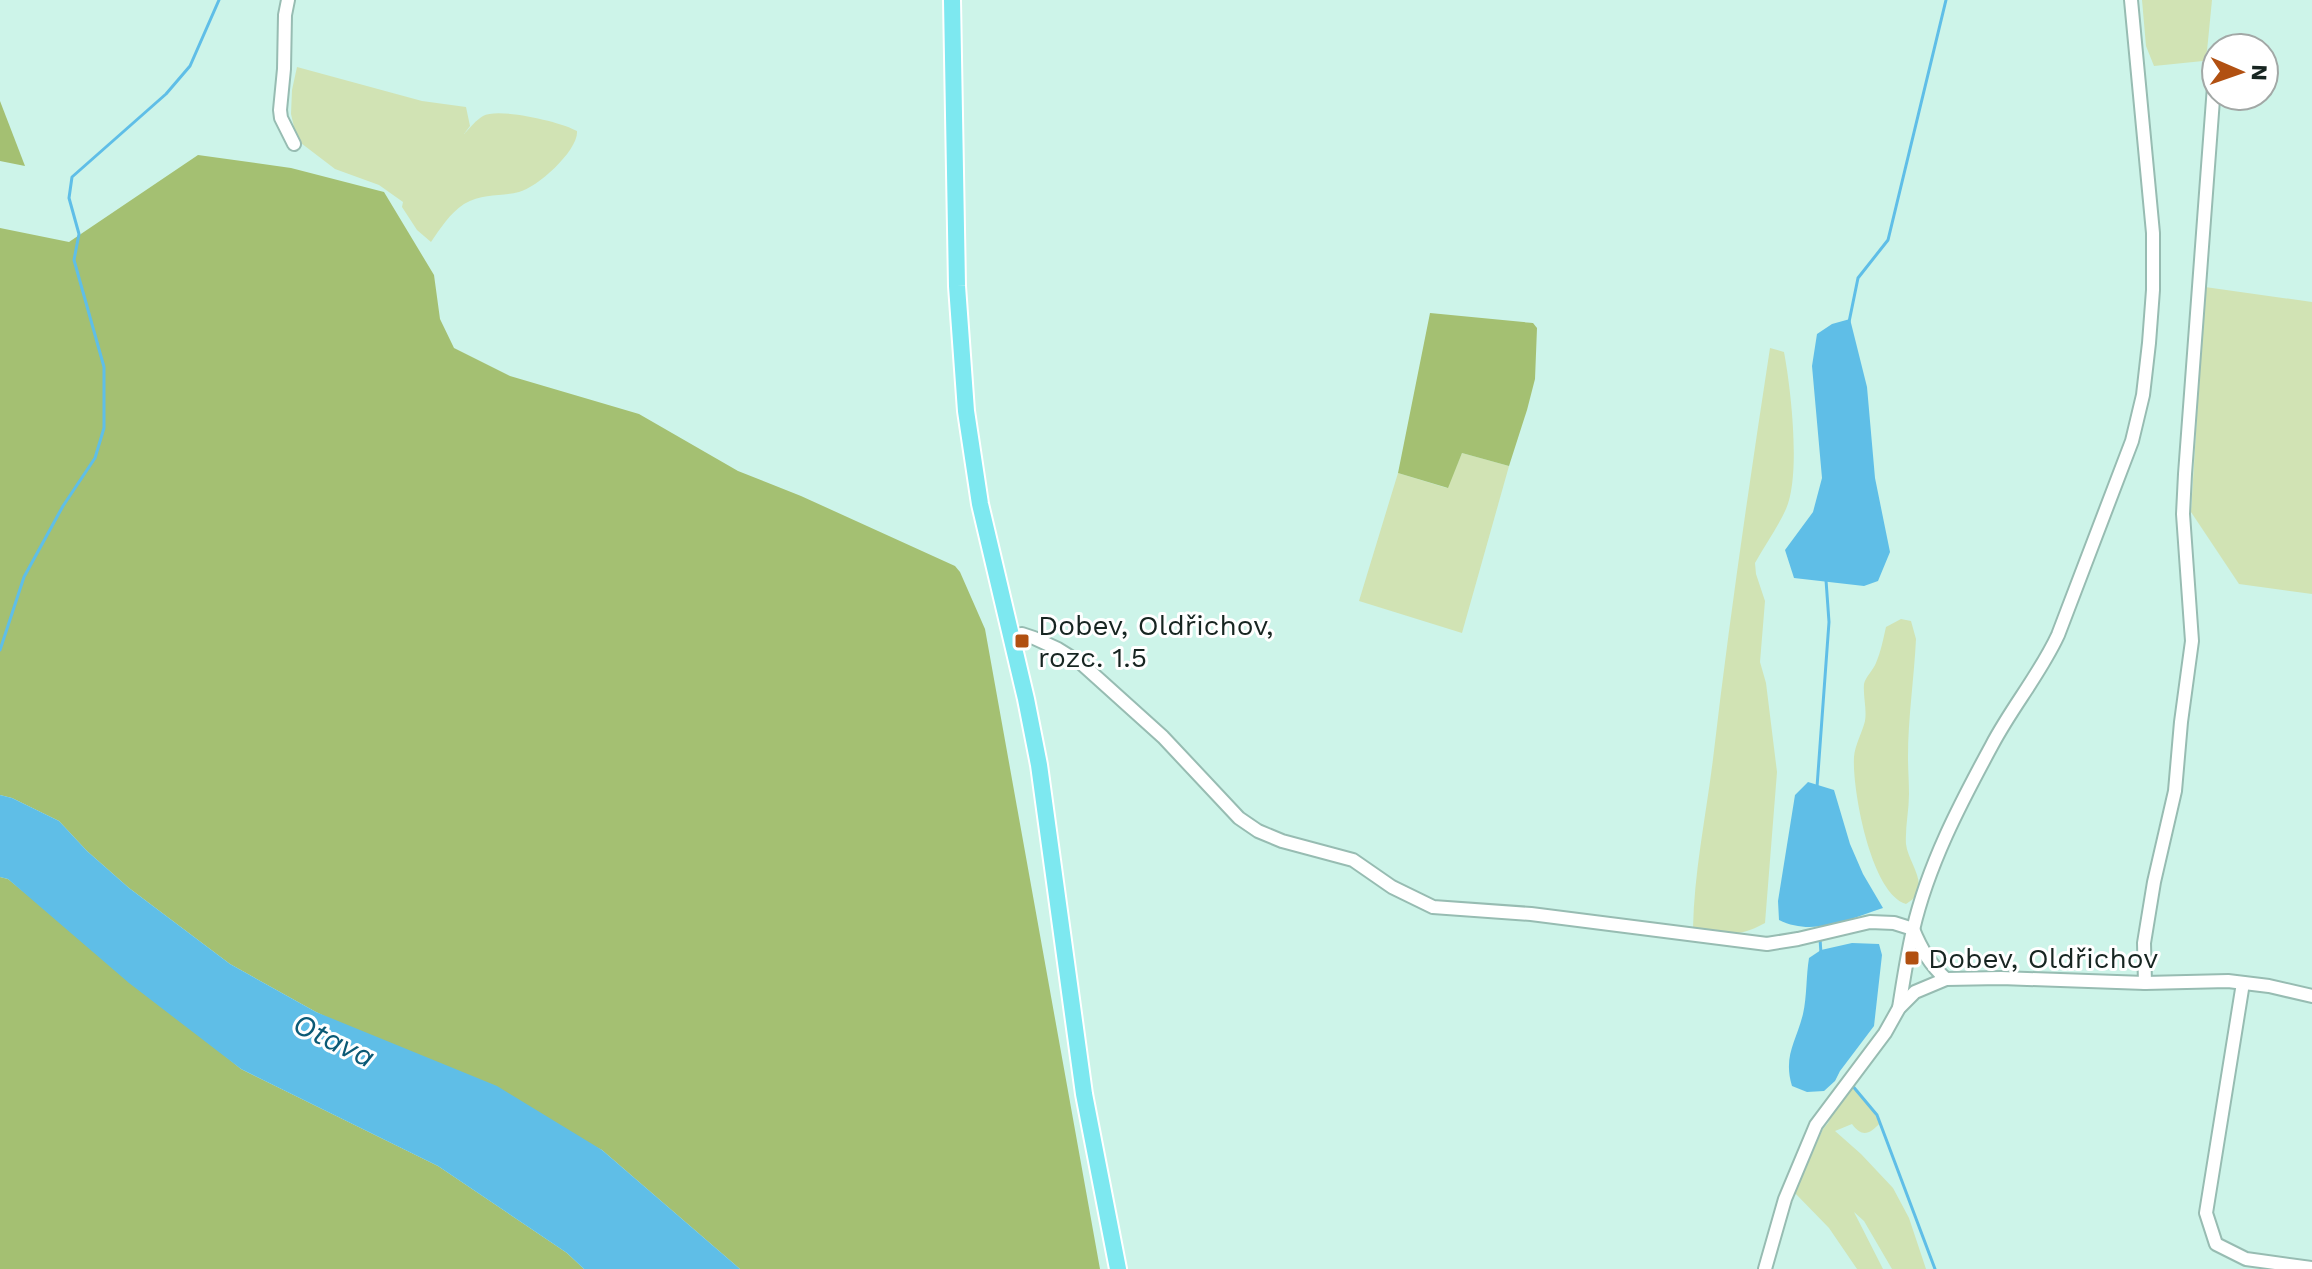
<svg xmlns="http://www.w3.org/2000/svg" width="2312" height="1269" viewBox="0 0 2312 1269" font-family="'Work Sans',sans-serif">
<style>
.green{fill:#d1e3b4}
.forest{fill:#a4c072}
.water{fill:#5fbee7}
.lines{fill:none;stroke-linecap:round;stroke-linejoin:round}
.stream{stroke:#5fbee7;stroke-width:3}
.minor-casing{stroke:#97bcb2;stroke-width:16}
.major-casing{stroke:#fff;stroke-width:20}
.minor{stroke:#fff;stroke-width:12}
.major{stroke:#7de8f0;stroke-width:16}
.poi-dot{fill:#b15011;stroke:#fff;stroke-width:3}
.labels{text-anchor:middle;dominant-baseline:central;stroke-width:6;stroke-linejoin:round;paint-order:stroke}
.poi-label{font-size:28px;fill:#172521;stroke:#fff;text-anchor:start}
.water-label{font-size:30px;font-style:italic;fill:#0b5a76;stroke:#fff}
</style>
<rect width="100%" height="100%" fill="#cdf4e9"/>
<g class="green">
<path d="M2142,0H2212L2207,51L2203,61L2154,66L2146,46Z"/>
<path d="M297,67L422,101L466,107L470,126L464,134C470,128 476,120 483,116C498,107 562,122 577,131C579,150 537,188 519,192C500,197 483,193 464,204C450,213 440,229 431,242L417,230L402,207L403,202L379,185L335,169L297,140L291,114L292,90Z"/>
<path d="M2205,287L2312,302V594L2239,584L2191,512Z"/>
<path d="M1770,348L1784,352C1791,389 1801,475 1786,509C1778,527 1765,545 1755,563L1756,574L1765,601L1760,662L1766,683L1777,772L1765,923C1736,939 1723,934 1693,929C1694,872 1706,816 1713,759C1729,622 1749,485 1770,348Z"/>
<path d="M1462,453L1509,466L1462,633L1359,601L1398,473L1447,488Z"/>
<path d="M1901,619L1911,621L1916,639C1914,679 1908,718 1908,757C1908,769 1909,782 1909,794C1909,811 1905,827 1906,844C1908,864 1934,888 1906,904C1871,894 1852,789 1854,757C1855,745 1862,733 1865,721C1867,709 1863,697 1864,684C1865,678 1873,670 1876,663C1881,651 1883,640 1886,627Z"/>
<path d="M1853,1088L1868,1103L1880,1123C1870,1134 1862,1138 1852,1124L1835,1131L1861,1154L1893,1188L1909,1218L1926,1269H1892L1864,1221L1854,1212L1883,1269H1857L1829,1228L1794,1192L1823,1129L1828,1123L1838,1103Z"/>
</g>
<g class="forest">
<path d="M0,101L25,166L0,161Z"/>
<path d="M198,155L291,168L384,192L434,275L440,319L454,348L510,376L639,414L738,471L801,496L955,566L960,572L985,629L1100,1269H740L602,1150L316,1012L230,964L129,888L87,851L59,821L12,798L0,795V228L69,242Z"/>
<path d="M1430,313L1533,323L1537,328L1535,379L1527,410L1509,466L1462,453L1448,488L1398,473Z"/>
<path d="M0,877L8,879L241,1069L438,1166L567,1253L584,1269H0Z"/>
</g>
<g class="water">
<path d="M1850,319L1867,387L1875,478L1890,552L1878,581L1864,586L1794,578L1785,550L1813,512L1822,478L1812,366L1817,334L1832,324Z"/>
<path d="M1808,782L1834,790L1850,844L1863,874L1883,908C1849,919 1813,937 1779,920L1778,901L1795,795Z"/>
<path d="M0,795L12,798L59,821L87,851L129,888L230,964L316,1012L497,1086L602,1150L740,1269H584L567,1253L438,1166L241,1069L129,983L8,879L0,877Z"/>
<path d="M1852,943L1879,944L1882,955L1874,1026L1840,1071L1835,1081L1824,1091L1807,1092L1792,1086C1783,1056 1796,1042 1803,1014C1807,997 1806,976 1809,958L1821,950Z"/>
</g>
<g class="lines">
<g class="stream">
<path d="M1849,322L1858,278L1888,240L1946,0"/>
<path d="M0,650L24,577L63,506L95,458L104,428V367L74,260L79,234L69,198L72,177L166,94L190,66L219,0"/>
<path d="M1817,787L1829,622L1826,580"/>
<path d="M1820,938L1821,954"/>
<path d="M1851,1084L1877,1115L1935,1269"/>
</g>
<defs>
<g id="minor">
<path d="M288,0L285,15L284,69L280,110L281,118L294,144"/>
<path d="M1012,636L1022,634L1034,638L1058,649L1082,664L1163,737L1239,818L1258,831L1282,841L1353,860L1392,887L1433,907L1531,914L1767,944L1798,939L1870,922L1894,923L1913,929C1921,949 1930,965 1946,979"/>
<path d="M2145,983L2144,943L2154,882L2175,791L2181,722L2192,641L2183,514L2185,474L2214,86"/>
<path d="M2243,983L2206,1213L2216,1244L2246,1259L2312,1268"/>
<path d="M1899,1008C1903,982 1907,956 1913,930C1928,865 1960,804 1992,745C2012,707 2040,674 2058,635L2132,441L2143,395L2149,343L2153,290V233L2131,0"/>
<path d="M1765,1269L1785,1199L1816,1125L1885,1033L1899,1008L1915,992L1946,979L2001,978L2145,983L2228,981L2269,986L2312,996"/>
</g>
<path id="major" d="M952,0L957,286L966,411L980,504L1026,699L1039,765L1084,1094L1118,1269"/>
</defs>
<use href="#minor" class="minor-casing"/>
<use href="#major" class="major-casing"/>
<use href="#minor" class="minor"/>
<use href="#major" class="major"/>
</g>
<g class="poi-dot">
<rect x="1014" y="633" width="16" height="16" rx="4"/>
<rect x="1904" y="950" width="16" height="16" rx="4"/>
</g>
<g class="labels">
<g class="poi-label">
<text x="1038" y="625">Dobev, Oldřichov,<tspan x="1038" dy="32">rozc. 1.5</tspan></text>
<text x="1928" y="958">Dobev, Oldřichov</text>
</g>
<g class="water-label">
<text transform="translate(334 1040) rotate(26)">Otava</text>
</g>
</g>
<g transform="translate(2240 72) rotate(92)"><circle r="38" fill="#ffffff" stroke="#a2a8a6" stroke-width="2"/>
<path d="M0-6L14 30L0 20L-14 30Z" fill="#b15011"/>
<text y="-12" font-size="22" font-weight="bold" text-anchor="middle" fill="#172521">N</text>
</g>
</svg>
